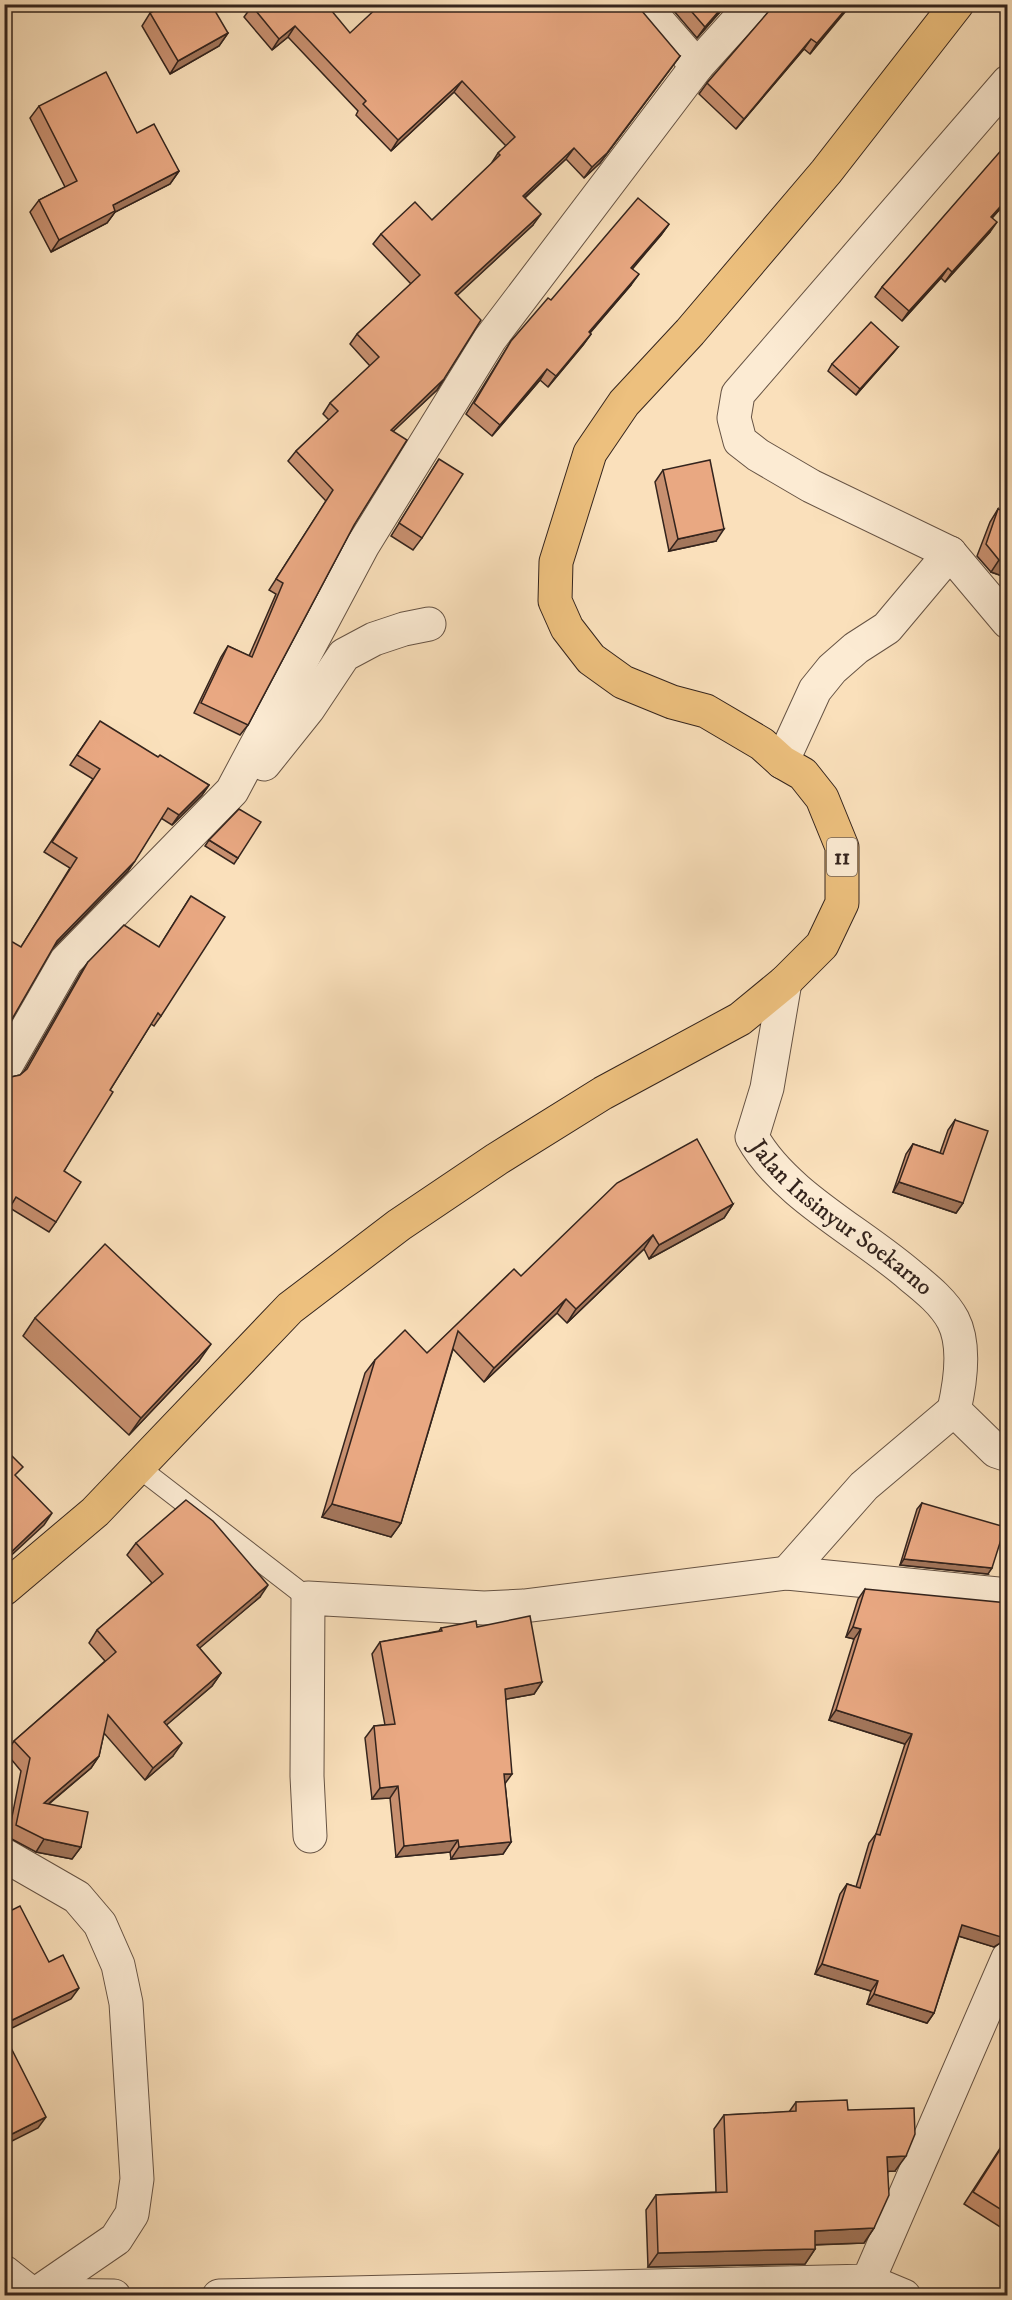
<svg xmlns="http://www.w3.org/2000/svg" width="1012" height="2300" viewBox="0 0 1012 2300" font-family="'IM FELL DW Pica',serif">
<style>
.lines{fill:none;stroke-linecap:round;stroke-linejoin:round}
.service-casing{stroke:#665344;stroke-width:22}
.minor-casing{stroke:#665344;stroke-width:35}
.trunk-casing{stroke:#34241d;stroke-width:35}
.service{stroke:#fcebd3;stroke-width:20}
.minor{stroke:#fcebd3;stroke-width:33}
.trunk{stroke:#edc07e;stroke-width:33}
.wall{fill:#c89070;stroke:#34241d;stroke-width:1.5}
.shaded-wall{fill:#a3765b;stroke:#34241d;stroke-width:1.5}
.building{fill:#e9a882;stroke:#34241d;stroke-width:1.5}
.labels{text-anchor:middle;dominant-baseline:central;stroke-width:6;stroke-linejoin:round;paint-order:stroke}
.shield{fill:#fcebd3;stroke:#706054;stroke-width:1.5}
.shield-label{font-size:22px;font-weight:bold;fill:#34241d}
.street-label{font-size:24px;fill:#34241d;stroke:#fcebd3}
</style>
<rect width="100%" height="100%" fill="#fae0bb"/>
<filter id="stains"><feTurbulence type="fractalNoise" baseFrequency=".00333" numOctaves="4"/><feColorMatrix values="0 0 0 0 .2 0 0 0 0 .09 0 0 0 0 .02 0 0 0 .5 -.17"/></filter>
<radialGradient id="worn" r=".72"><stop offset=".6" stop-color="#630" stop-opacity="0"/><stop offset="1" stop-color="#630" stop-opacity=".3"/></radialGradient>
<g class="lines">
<defs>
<path id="service" d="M138,1467L308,1598"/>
<g id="minor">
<path d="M643,4L697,66"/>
<path d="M1008,82L738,394L734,418L740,441L758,455L811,486L950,553L1008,622"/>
<path d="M782,762L815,690L832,669L856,648L887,628L950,553"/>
<path d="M264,764L308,709L344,655L374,639L404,629L429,624"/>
<path id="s1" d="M785,982L767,1088L752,1137C784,1195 862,1233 912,1277C927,1289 944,1303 953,1320C966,1345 960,1384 954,1410"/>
<path d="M4,1069L66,961L232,791L363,545L490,339L697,66L753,4"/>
<path d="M954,1410L996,1451L1008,1455"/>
<path d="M787,1573L864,1486L954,1410"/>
<path d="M310,1836L307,1776L308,1598L484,1608L524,1606L787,1573L1008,1595"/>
<path d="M4,1855L77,1897L100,1924L118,1965L126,2003L137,2179L132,2214L116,2239L33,2296"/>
<path d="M4,2272L33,2295L114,2296"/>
<path d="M868,2281L904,2296"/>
<path d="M219,2296L868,2281L1008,1958"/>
</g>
<path id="trunk" d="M4,1589L95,1512L290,1308L399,1225L497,1159L603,1093L740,1019L785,982L822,945L842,903V847L822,798L803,774L782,762L762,744L706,711L672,702L623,682L591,659L567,628L555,601L556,562L590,453L624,403L690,332L826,172L957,4"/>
</defs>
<use href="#service" class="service-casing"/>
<use href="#minor" class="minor-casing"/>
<use href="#trunk" class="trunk-casing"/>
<use href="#service" class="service"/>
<use href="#minor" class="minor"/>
<use href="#trunk" class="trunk"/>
</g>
<g class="wall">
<path d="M668,4H727L697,38Z"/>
<path d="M771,4H850L810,54L804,49L736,129L699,94L707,83L770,11L771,8Z"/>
<path d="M252,6L350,33L680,56L600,163L584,178L566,159L525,198L533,225L457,295L444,379L437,390L393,431L354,525L248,725L240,735L194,713L221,657L228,646L249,656L276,594L269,590L326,501L288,461L296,451L329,420L323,414L330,403L370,366L350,344L357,334L411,284L373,244L381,234L432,220L491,164L498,153L506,146L454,92L391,151L356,115L358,111L288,37L272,50L244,17Z"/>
<path d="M150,13L228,33L219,46L170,74L142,26Z"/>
<path d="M39,106L137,133L179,171L170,184L115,212L107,223L51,252L30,212L39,200L65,187L30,118Z"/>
<path d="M1008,148V200L992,218L990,232L945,282L941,278L902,321L875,297L882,287Z"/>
<path d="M669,224L661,235L632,268L631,285L590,333L591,334L583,345L548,387L540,380L492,436L466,414L511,341L551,300Z"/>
<path d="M898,347L893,353L856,395L828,371L832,364Z"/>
<path d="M439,459L422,538L413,550L391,536Z"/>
<path d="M663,470L716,541L669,551L655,482Z"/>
<path d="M998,509L1008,578L991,572L977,556L990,522Z"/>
<path d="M93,731L158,757L209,785L202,795L172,825L161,818L128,871L53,948L21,947L70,868L44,852L93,779L70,765Z"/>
<path d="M209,840L238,858L234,864L205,846Z"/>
<path d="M191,896L161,1016L154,1026L151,1024L110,1090L64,1171L56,1222L49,1232L10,1208L4,1216V1076L11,1077L20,1075L24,1071L81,972L88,962L159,947Z"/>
<path d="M955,1120L963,1203L956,1213L893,1192L906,1154L913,1144L940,1153L948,1130Z"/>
<path d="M733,1204L724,1218L649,1259L644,1249L567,1323L557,1313L484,1382L453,1349L401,1523L391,1537L322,1517L365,1373L375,1360L427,1353L521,1276Z"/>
<path d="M35,1318L199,1361L129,1435L23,1336Z"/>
<path d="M922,1503L988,1574L900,1565L917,1509Z"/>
<path d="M136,1543L260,1597L199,1648L221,1673L212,1686L166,1725L173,1756L145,1780L104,1733L99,1756L91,1768L49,1804L81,1847L72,1859L36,1852L8,1837L21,1771L6,1753L14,1741L105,1661L89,1643L97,1630L152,1583L127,1555Z"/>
<path d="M865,1589L1005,1940L994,1947L959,1936L934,2013L927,2023L867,2004L871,1991L815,1974L840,1894L847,1884L856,1887L869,1843L876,1834L905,1744L829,1720L854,1639L846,1637L858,1599Z"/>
<path d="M477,1627L542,1682L534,1694L506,1699L505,1784L511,1842L503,1854L451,1859L450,1852L396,1857L390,1798L372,1799L365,1738L374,1726L385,1725L372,1654L380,1642L439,1631L441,1628Z"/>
<path d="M796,2102L848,2110L895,2171H888L874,2228L864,2243L815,2245V2249L805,2264L648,2267L646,2210L656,2195L716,2192L714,2129L724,2115L789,2112Z"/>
<path d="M1008,2136V2232L964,2204Z"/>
</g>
<g class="shaded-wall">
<path d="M725,4H727L697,38L705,27Z"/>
<path d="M850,4L845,12L810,54L817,43Z"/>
<path d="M295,26L288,37L272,50L279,39Z"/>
<path d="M228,33L219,46L170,74L178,61Z"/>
<path d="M811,39L804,49L736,129L744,119Z"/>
<path d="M680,56L600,163L584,178L592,167Z"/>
<path d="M462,81L454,92L391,151L398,140Z"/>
<path d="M574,148L566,159L515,206L523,196Z"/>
<path d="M179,171L170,184L115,212L107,223L51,252L59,240L113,205Z"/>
<path d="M1008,198V200L984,227L991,217Z"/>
<path d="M541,214L533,225L448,304L455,293Z"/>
<path d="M997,222L990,232L945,282L952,272Z"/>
<path d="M669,224L661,235L624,279L631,268Z"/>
<path d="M948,268L941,278L902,321L909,311Z"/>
<path d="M639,274L631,285L581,343L589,332Z"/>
<path d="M591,334L583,345L548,387L556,376Z"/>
<path d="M898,347L893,353L856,395L860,389Z"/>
<path d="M547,369L540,380L492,436L500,425Z"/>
<path d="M444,379L437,390L383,441L391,430Z"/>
<path d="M724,529L716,541L669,551L678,539Z"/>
<path d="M999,560L1008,563V578L991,572Z"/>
<path d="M209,785L202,795L172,825L179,815Z"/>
<path d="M135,861L128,871L50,951L57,941Z"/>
<path d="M899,1182L963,1203L956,1213L893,1192Z"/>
<path d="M733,1204L724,1218L649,1259L659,1245Z"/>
<path d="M653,1235L644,1249L567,1323L576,1309Z"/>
<path d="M566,1299L557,1313L484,1382L494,1368Z"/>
<path d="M211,1344L199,1361L129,1435L141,1418Z"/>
<path d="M332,1504L401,1523L391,1537L322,1517Z"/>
<path d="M52,1513L44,1525L4,1562V1559Z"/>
<path d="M904,1559L992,1568L988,1574L900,1565Z"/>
<path d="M268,1585L260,1597L188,1658L197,1645Z"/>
<path d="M853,1627L861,1629L854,1639L846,1637Z"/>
<path d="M221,1673L212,1686L155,1735L164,1722Z"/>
<path d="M542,1682L534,1694L496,1701L505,1689Z"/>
<path d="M836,1710L912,1734L905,1744L829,1720Z"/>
<path d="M182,1743L173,1756L145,1780L153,1768Z"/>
<path d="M99,1756L91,1768L35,1815L44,1803Z"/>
<path d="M504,1774H512L504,1785Z"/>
<path d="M398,1786L390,1798L372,1799L380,1788Z"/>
<path d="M44,1839L81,1847L72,1859L36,1852Z"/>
<path d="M458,1840L450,1852L396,1857L404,1846Z"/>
<path d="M511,1842L503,1854L451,1859L459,1847Z"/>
<path d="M962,1925L1008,1932V1940H1005L994,1947L955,1935Z"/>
<path d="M822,1964L878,1981L871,1991L815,1974Z"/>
<path d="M79,1988L71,1999L4,2032V2024Z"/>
<path d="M874,1994L934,2013L927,2023L867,2004Z"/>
<path d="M46,2117L38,2128L4,2145V2138Z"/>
<path d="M906,2156L895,2171L877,2172L887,2157Z"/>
<path d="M874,2228L864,2243L805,2245L815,2231Z"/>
<path d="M815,2249L805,2264L648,2267L658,2253Z"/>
</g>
<g class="building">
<path d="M166,4H211L228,33L178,61L150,13Z"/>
<path d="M253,4H326L350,33L381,4H636L680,56L607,153L592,167L574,148L523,196L541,214L455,293L481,320L444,379L391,430L407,440L354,525L248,725L201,703L228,646L252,657L283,583L276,579L333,490L296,451L338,411L330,403L379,357L357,334L420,275L381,234L415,202L432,220L500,155L498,153L515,137L462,81L398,140L363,104L366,101L295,26L279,39L252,6Z"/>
<path d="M685,4H725L705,27Z"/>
<path d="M775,4H850L817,43L811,39L744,119L707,83Z"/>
<path d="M106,72L137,133L154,124L179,171L113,205L115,211L59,240L39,200L77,181L39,106Z"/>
<path d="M1004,147L1006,149L1008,148V198L991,217L997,222L952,272L948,268L909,311L882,287Z"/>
<path d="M638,198L669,224L631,268L639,274L589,332L591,334L556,376L547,369L500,425L474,403L511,341L548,298L551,300Z"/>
<path d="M871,322L898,347L860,389L832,364Z"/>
<path d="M439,459L463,474L422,538L399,523Z"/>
<path d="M710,460L724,529L678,539L663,470Z"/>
<path d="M998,509L1008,512V563L999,560L986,544Z"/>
<path d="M100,721L158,757L160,755L209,785L179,815L168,808L135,861L57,941L4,1033V937L21,947L77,858L52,842L100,769L77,755Z"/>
<path d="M239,809L261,822L238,858L209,840Z"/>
<path d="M191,896L225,917L161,1016L158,1013L110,1090L113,1092L64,1171L81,1182L56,1222L16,1197L6,1214L4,1213V1076L11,1077L20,1075L27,1069L88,962L124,925L159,947Z"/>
<path d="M955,1120L988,1131L963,1203L899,1182L913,1144L943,1154Z"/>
<path d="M697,1139L733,1204L659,1245L653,1235L576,1309L566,1299L494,1368L458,1331L401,1523L332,1504L375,1360L405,1330L427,1353L514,1269L521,1276L617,1183Z"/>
<path d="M105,1244L211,1344L141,1418L35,1318Z"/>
<path d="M4,1448L23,1467L15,1475L52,1513L4,1559Z"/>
<path d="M186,1500L213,1521L268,1585L197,1645L221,1673L164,1722L182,1743L153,1768L108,1715L99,1756L44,1803L88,1812L81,1847L44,1839L16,1825L30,1758L14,1741L116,1652L97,1630L163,1574L136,1543Z"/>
<path d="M922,1503L1005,1527L992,1568L904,1559Z"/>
<path d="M865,1589L1008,1603V1932L1001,1937L962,1925L934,2013L874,1994L878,1981L822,1964L847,1884L860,1888L876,1834L880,1835L912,1734L836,1710L861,1629L853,1627Z"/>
<path d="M530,1616L542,1682L505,1689L512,1774H504L511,1842L459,1847L458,1840L404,1846L398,1786L380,1788L374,1726L395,1724L380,1642L442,1631L441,1628L476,1621L477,1627Z"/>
<path d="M20,1906L49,1962L63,1955L79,1988L4,2024V1914Z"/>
<path d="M4,2034L46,2117L4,2138Z"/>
<path d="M847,2100L848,2110L914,2108L915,2134L906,2156L887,2157L889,2195L874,2228L815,2231V2249L658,2253L656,2195L727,2192L724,2115L796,2111V2102Z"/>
<path d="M1008,2137V2214L973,2192Z"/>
</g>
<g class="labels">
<rect class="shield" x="827" y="838" width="30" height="38" rx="4.5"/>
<g class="shield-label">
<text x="842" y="857">11</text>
</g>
<g class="street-label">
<text stroke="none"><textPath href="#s1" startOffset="280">Jalan Insinyur Soekarno</textPath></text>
</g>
</g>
<rect width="1012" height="2300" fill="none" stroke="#fae0bb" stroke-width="24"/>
<rect x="6" y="6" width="1000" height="2288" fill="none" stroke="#34241d" stroke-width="3"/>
<rect x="12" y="12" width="988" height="2276" fill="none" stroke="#34241d" stroke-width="1.5"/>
<rect width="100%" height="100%" filter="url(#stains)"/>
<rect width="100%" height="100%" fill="url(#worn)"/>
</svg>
